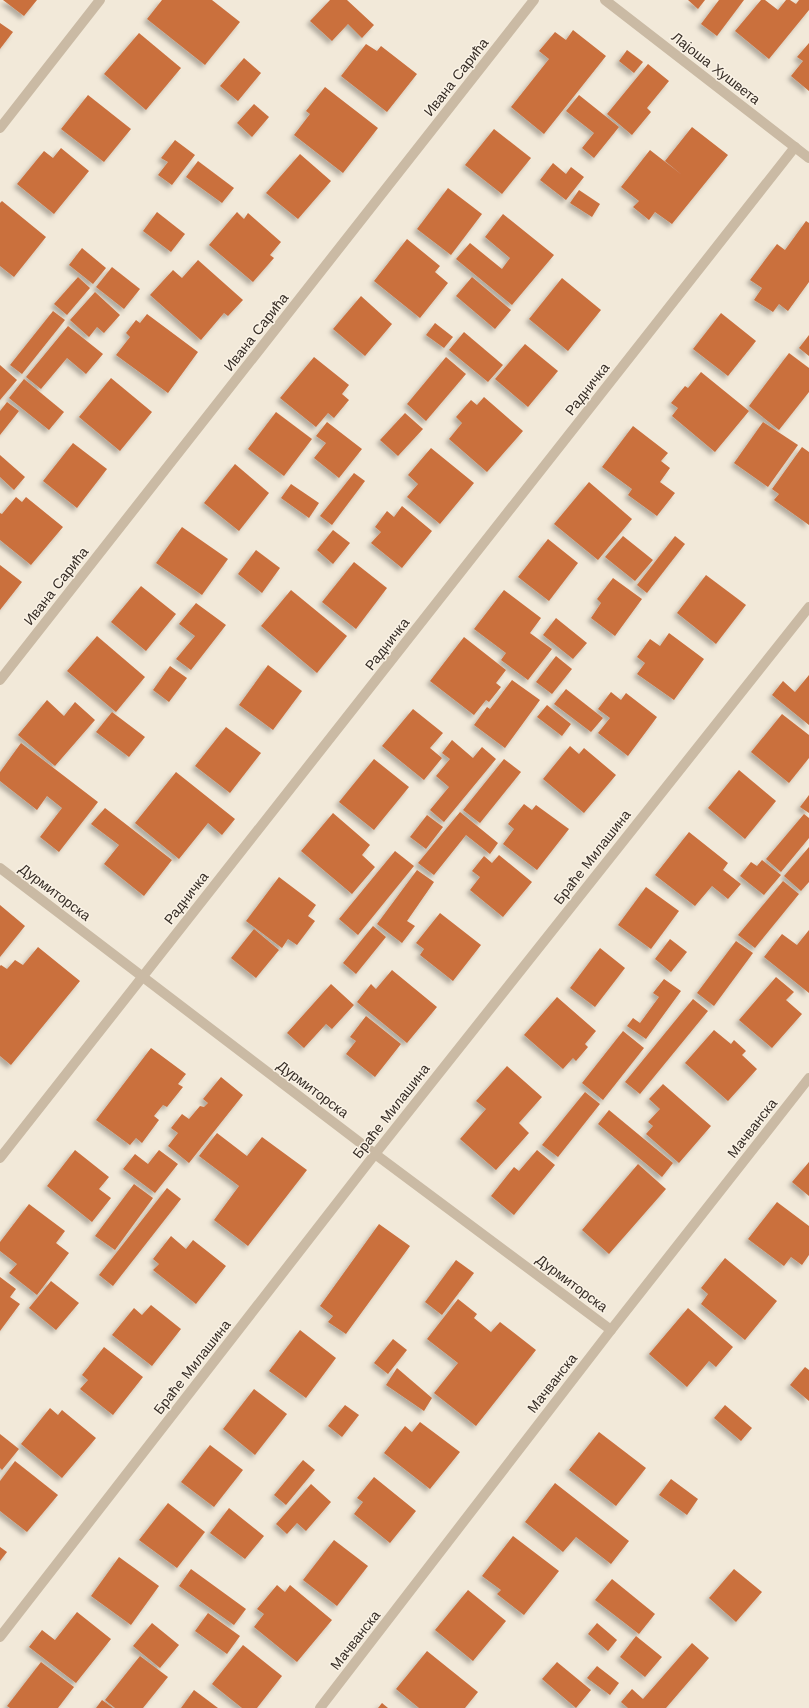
<svg xmlns="http://www.w3.org/2000/svg" width="809" height="1708" viewBox="0 0 809 1708" font-family="'Work Sans',sans-serif">
<style>
.building{fill:#ca6f3e;filter:url(#shadow)}
.lines{fill:none;stroke-linecap:round;stroke-linejoin:round}
.minor{stroke:#cabaa4;stroke-width:10}
.labels{text-anchor:middle;dominant-baseline:central;stroke-width:3;stroke-linejoin:round;paint-order:stroke}
.street-label{font-size:14px;fill:#362d26;stroke:#faf2e5}
</style>
<defs>
<filter id="shadow"><feDropShadow dx="-3.5" dy="3.5" stdDeviation="2" flood-color="#0004"/></filter>
</defs>
<rect width="100%" height="100%" fill="#f2e9d9"/>
<g class="building">
<path d="M3,0H37L24,16Z"/>
<path d="M162,0H212L240,22L205,65L147,19Z"/>
<path d="M330,0H347L374,25L362,38L348,24L332,41L310,21Z"/>
<path d="M688,0H705L698,9Z"/>
<path d="M719,0H744L717,36L701,24Z"/>
<path d="M761,0H765L778,10L786,0H790L796,4L799,0H809V10L769,59L735,31Z"/>
<path d="M0,23L13,32L0,49Z"/>
<path d="M573,30L606,56L544,134L511,107L549,59L539,51L555,32L566,40Z"/>
<path d="M139,33L181,68L146,110L104,74Z"/>
<path d="M809,43V91L791,76L803,61L797,57Z"/>
<path d="M366,44L377,51L381,46L417,74L387,112L341,76Z"/>
<path d="M627,50L643,62L634,73L619,61Z"/>
<path d="M244,58L261,73L238,101L220,86Z"/>
<path d="M648,64L669,81L647,108L651,112L632,135L607,114Z"/>
<path d="M325,87L378,128L343,173L294,135L310,114L306,111Z"/>
<path d="M88,95L131,129L104,162L61,129Z"/>
<path d="M579,95L619,127L594,158L582,148L594,133L566,111Z"/>
<path d="M254,104L269,117L252,137L237,123Z"/>
<path d="M692,127L728,155L672,224L655,212L649,220L633,207L639,201L621,187L650,150L682,175L665,161Z"/>
<path d="M494,129L531,158L502,194L465,165Z"/>
<path d="M175,140L195,155L172,185L158,175L168,162L161,158Z"/>
<path d="M61,148L89,171L54,214L17,184L44,151L53,158Z"/>
<path d="M300,154L331,181L298,219L266,193Z"/>
<path d="M198,161L234,188L222,203L186,177Z"/>
<path d="M553,163L566,174L571,167L584,177L566,200L540,180Z"/>
<path d="M448,188L482,214L451,255L417,229Z"/>
<path d="M579,190L600,204L592,217L570,203Z"/>
<path d="M2,201L46,237L14,277L0,266V203Z"/>
<path d="M157,212L185,234L171,252L143,231Z"/>
<path d="M237,212L244,219L248,213L281,242L270,255L274,258L253,282L209,245Z"/>
<path d="M503,214L554,255L512,305L456,259L470,243L502,269L510,258L485,237Z"/>
<path d="M806,221L809,223V282L788,311L779,304L773,312L754,300L762,288L750,280L777,244L785,250Z"/>
<path d="M407,239L440,266L435,272L448,283L420,318L374,281Z"/>
<path d="M82,248L106,268L93,284L69,265Z"/>
<path d="M198,260L243,300L228,316L224,313L201,340L150,295L173,270L182,278Z"/>
<path d="M112,267L140,289L124,309L96,287Z"/>
<path d="M78,277L90,288L67,315L54,304Z"/>
<path d="M472,277L511,310L495,329L456,296Z"/>
<path d="M562,278L601,310L568,351L529,319Z"/>
<path d="M95,292L120,315L104,333L97,327L89,337L70,320Z"/>
<path d="M361,296L392,324L365,356L333,329Z"/>
<path d="M53,311L65,320L22,374L10,365Z"/>
<path d="M721,313L756,341L728,376L693,349Z"/>
<path d="M147,314L198,352L168,393L116,355L130,337L126,333L136,320L140,323Z"/>
<path d="M435,323L453,337L444,348L426,335Z"/>
<path d="M68,326L103,354L86,374L67,358L41,389L26,377Z"/>
<path d="M464,332L503,365L488,382L449,350Z"/>
<path d="M809,335V356L799,348Z"/>
<path d="M525,344L558,371L528,407L495,379Z"/>
<path d="M789,353L809,368V392L779,430L749,406Z"/>
<path d="M314,357L349,385L342,394L349,400L334,418L328,413L316,427L280,398Z"/>
<path d="M446,357L466,374L426,421L407,404Z"/>
<path d="M0,365L17,380L0,400Z"/>
<path d="M701,372L749,411L715,452L672,416L678,408L671,403L685,386L688,388Z"/>
<path d="M111,378L152,412L120,451L79,417Z"/>
<path d="M24,379L64,412L49,430L9,398Z"/>
<path d="M484,397L523,431L487,472L449,439L462,423L456,417L471,400L477,405Z"/>
<path d="M7,402L19,411L0,435V411Z"/>
<path d="M276,412L312,439L284,476L248,449Z"/>
<path d="M405,413L423,429L398,456L380,440Z"/>
<path d="M327,422L362,449L339,478L314,458L326,443L316,436Z"/>
<path d="M763,422L798,445L768,487L734,463Z"/>
<path d="M633,426L668,453L661,461L670,468L660,482L675,493L657,516L628,495L632,489L602,467Z"/>
<path d="M73,443L107,469L77,508L43,481Z"/>
<path d="M802,447L809,452V525L774,500L779,494L772,489Z"/>
<path d="M431,448L474,483L440,524L407,497L418,484L408,475Z"/>
<path d="M0,455L25,477L14,490L0,477Z"/>
<path d="M235,464L269,493L239,531L204,503Z"/>
<path d="M354,473L365,481L332,525L320,516Z"/>
<path d="M589,482L632,519L598,560L554,524Z"/>
<path d="M291,484L319,503L309,518L281,498Z"/>
<path d="M16,497L22,502L26,497L63,527L31,565L0,540V513L2,514Z"/>
<path d="M402,506L432,531L402,568L371,543L381,532L375,527L387,511L394,517Z"/>
<path d="M182,527L228,559L202,595L156,563Z"/>
<path d="M333,530L350,543L333,564L317,550Z"/>
<path d="M623,536L653,560L635,581L605,557Z"/>
<path d="M675,536L685,544L647,593L637,585Z"/>
<path d="M548,539L578,563L549,601L518,577Z"/>
<path d="M256,550L280,568L262,593L238,574Z"/>
<path d="M354,562L387,588L356,629L322,602Z"/>
<path d="M0,565L22,582L0,610Z"/>
<path d="M706,575L746,605L716,644L677,613Z"/>
<path d="M613,578L642,599L615,636L591,618L601,603L597,599Z"/>
<path d="M141,586L176,614L146,651L111,622Z"/>
<path d="M291,590L347,636L317,673L261,626Z"/>
<path d="M504,590L541,618L530,633L552,649L528,680L501,660L506,653L474,629Z"/>
<path d="M196,603L226,625L191,670L176,659L195,636L179,624Z"/>
<path d="M556,618L587,643L573,659L543,635Z"/>
<path d="M669,633L704,659L674,700L637,674L645,663L637,657L650,639L660,646Z"/>
<path d="M97,636L145,677L116,712L67,671Z"/>
<path d="M464,637L506,670L496,683L501,687L489,702L486,700L474,715L430,681Z"/>
<path d="M556,656L572,669L552,694L536,682Z"/>
<path d="M268,665L302,691L273,730L239,705Z"/>
<path d="M170,666L187,678L169,702L153,690Z"/>
<path d="M809,675V725L772,695L783,681L795,692Z"/>
<path d="M512,680L540,700L505,748L474,725L487,707L490,709Z"/>
<path d="M566,689L603,718L591,732L554,704Z"/>
<path d="M611,692L621,700L626,693L657,717L628,756L598,733L610,718L598,709Z"/>
<path d="M47,700L64,716L75,702L95,720L55,766L18,735Z"/>
<path d="M547,705L571,724L562,736L537,717Z"/>
<path d="M413,709L443,733L430,748L442,758L424,780L382,746Z"/>
<path d="M112,712L145,737L129,757L96,732Z"/>
<path d="M782,714L809,735V758L789,783L751,752Z"/>
<path d="M226,727L261,753L230,793L195,766Z"/>
<path d="M452,740L473,758L482,747L496,759L444,822L430,810L449,787L436,776L450,759L442,753Z"/>
<path d="M21,743L98,802L59,852L40,837L62,808L47,796L37,810L0,781V772Z"/>
<path d="M570,746L579,754L584,748L616,775L584,813L543,779Z"/>
<path d="M374,759L409,787L374,830L339,802Z"/>
<path d="M504,759L521,772L480,823L463,810Z"/>
<path d="M739,770L776,801L745,839L708,808Z"/>
<path d="M176,772L235,819L222,835L208,823L179,859L135,823Z"/>
<path d="M809,795V813L800,807Z"/>
<path d="M524,804L532,810L536,805L569,829L537,870L503,844L514,829L508,824Z"/>
<path d="M105,808L172,860L144,896L104,864L119,845L91,824Z"/>
<path d="M460,812L498,843L490,854L466,835L434,875L418,863Z"/>
<path d="M333,813L370,845L362,855L375,867L352,894L301,851Z"/>
<path d="M804,814L809,818V838L781,872L766,859Z"/>
<path d="M427,815L443,827L426,849L410,837Z"/>
<path d="M689,832L728,863L723,870L741,884L728,899L712,886L695,906L655,875Z"/>
<path d="M809,847V882L801,891L784,876Z"/>
<path d="M395,851L414,866L358,935L339,919Z"/>
<path d="M499,855L532,882L503,917L470,890L480,877L472,871L484,856L492,863Z"/>
<path d="M762,860L781,875L764,895L740,876L751,862L757,866Z"/>
<path d="M417,870L434,882L407,921L415,926L402,943L377,924Z"/>
<path d="M279,877L316,905L308,916L315,921L297,945L288,939L282,948L246,921Z"/>
<path d="M783,881L799,894L755,948L738,935Z"/>
<path d="M646,887L679,911L651,949L618,925Z"/>
<path d="M0,905L25,926L0,957Z"/>
<path d="M440,913L481,945L453,981L420,955L424,949L416,943Z"/>
<path d="M373,926L386,937L356,974L343,963Z"/>
<path d="M254,929L279,950L256,978L231,958Z"/>
<path d="M809,930V993L764,957L782,934L797,945Z"/>
<path d="M670,939L687,952L671,972L655,959Z"/>
<path d="M736,941L753,953L714,1006L697,993Z"/>
<path d="M38,947L80,981L11,1065L0,1056V966L1,965L7,969L15,960L23,965Z"/>
<path d="M600,948L625,968L595,1007L570,988Z"/>
<path d="M392,970L437,1007L407,1043L357,1002L371,984L376,989Z"/>
<path d="M776,977L794,992L786,1000L802,1014L772,1048L739,1020Z"/>
<path d="M664,979L681,991L646,1039L627,1026L633,1018L640,1023L659,997L653,993Z"/>
<path d="M331,984L354,1005L332,1029L326,1024L304,1048L287,1033Z"/>
<path d="M557,997L596,1031L585,1044L588,1047L576,1061L573,1058L563,1069L524,1035Z"/>
<path d="M693,999L708,1011L640,1094L625,1082Z"/>
<path d="M366,1016L401,1044L375,1077L346,1054L356,1041L350,1037Z"/>
<path d="M714,1030L731,1044L734,1040L746,1051L742,1055L757,1069L728,1101L685,1063Z"/>
<path d="M623,1031L644,1048L603,1100L582,1083Z"/>
<path d="M151,1048L186,1074L178,1084L183,1087L167,1107L163,1105L154,1116L159,1120L142,1143L136,1138L130,1145L96,1120Z"/>
<path d="M507,1066L542,1097L519,1123L529,1133L496,1170L460,1139L486,1109L476,1101Z"/>
<path d="M221,1077L243,1095L189,1163L168,1146L178,1133L171,1128L182,1114L189,1119L200,1106L204,1107L208,1103L203,1099Z"/>
<path d="M663,1084L711,1126L679,1163L646,1134L653,1126L648,1122L660,1109L649,1099Z"/>
<path d="M585,1092L600,1104L558,1157L542,1145Z"/>
<path d="M609,1110L673,1163L662,1177L598,1124Z"/>
<path d="M217,1133L247,1156L262,1137L307,1170L248,1246L214,1220L239,1186L199,1156Z"/>
<path d="M75,1150L109,1177L99,1189L111,1198L92,1222L47,1186Z"/>
<path d="M159,1150L178,1164L155,1193L123,1169L135,1154L148,1164Z"/>
<path d="M537,1150L555,1165L514,1215L491,1196L514,1167L519,1171Z"/>
<path d="M809,1162V1196L792,1182Z"/>
<path d="M638,1164L666,1189L609,1254L582,1230Z"/>
<path d="M134,1184L153,1198L115,1250L95,1236Z"/>
<path d="M167,1188L181,1199L113,1286L99,1275Z"/>
<path d="M777,1202L809,1226V1255L802,1265L791,1257L784,1266L748,1239Z"/>
<path d="M29,1204L65,1231L56,1243L69,1253L37,1295L9,1273L17,1264L0,1251V1242Z"/>
<path d="M379,1224L410,1246L346,1334L328,1322L333,1316L320,1306Z"/>
<path d="M171,1236L186,1249L193,1240L226,1266L196,1304L153,1270L159,1264L153,1259Z"/>
<path d="M725,1258L777,1301L745,1340L701,1304L708,1294L701,1288Z"/>
<path d="M456,1260L474,1273L442,1315L425,1302Z"/>
<path d="M0,1277L16,1289L10,1297L20,1304L0,1331Z"/>
<path d="M51,1281L79,1303L56,1330L29,1308Z"/>
<path d="M458,1299L477,1314L474,1318L491,1332L500,1322L536,1350L476,1426L434,1393L458,1363L427,1339Z"/>
<path d="M151,1305L181,1329L152,1366L112,1335L134,1308L142,1315Z"/>
<path d="M688,1308L733,1347L716,1367L709,1361L687,1387L649,1354Z"/>
<path d="M300,1330L336,1358L306,1398L269,1371Z"/>
<path d="M393,1339L407,1350L388,1374L374,1363Z"/>
<path d="M104,1347L143,1377L113,1415L80,1389L88,1380L82,1375Z"/>
<path d="M805,1367L809,1370V1401L790,1385Z"/>
<path d="M397,1368L432,1398L424,1411L386,1385Z"/>
<path d="M254,1389L287,1414L255,1455L223,1429Z"/>
<path d="M345,1405L359,1415L342,1437L328,1426Z"/>
<path d="M725,1405L752,1428L741,1441L714,1418Z"/>
<path d="M50,1408L58,1415L62,1410L96,1438L62,1478L21,1444Z"/>
<path d="M420,1422L460,1452L430,1489L384,1453L405,1426L412,1432Z"/>
<path d="M599,1432L646,1468L616,1506L569,1470Z"/>
<path d="M0,1434L19,1449L2,1470L0,1468Z"/>
<path d="M210,1445L243,1470L214,1507L181,1482Z"/>
<path d="M303,1460L315,1470L286,1505L274,1495Z"/>
<path d="M15,1461L58,1495L27,1532L0,1511V1481Z"/>
<path d="M374,1477L416,1511L390,1543L354,1514L363,1502L357,1498Z"/>
<path d="M671,1479L698,1499L687,1515L659,1495Z"/>
<path d="M555,1483L629,1541L611,1564L576,1537L563,1552L525,1522Z"/>
<path d="M311,1484L331,1502L306,1531L297,1523L287,1534L276,1524Z"/>
<path d="M168,1503L205,1532L177,1568L139,1540Z"/>
<path d="M229,1508L264,1536L245,1559L210,1533Z"/>
<path d="M513,1536L559,1571L524,1615L497,1594L501,1590L482,1576Z"/>
<path d="M334,1540L368,1566L337,1606L303,1580Z"/>
<path d="M0,1547L7,1552L0,1561Z"/>
<path d="M119,1557L159,1586L131,1625L91,1596Z"/>
<path d="M191,1569L246,1609L234,1625L179,1586Z"/>
<path d="M734,1569L762,1592L736,1622L709,1598Z"/>
<path d="M612,1579L655,1614L639,1634L595,1600Z"/>
<path d="M277,1585L285,1592L290,1585L332,1620L297,1662L254,1627L264,1614L257,1609Z"/>
<path d="M468,1590L506,1621L473,1661L435,1630Z"/>
<path d="M77,1612L111,1639L76,1683L29,1647L42,1630L55,1640Z"/>
<path d="M208,1613L240,1636L227,1654L195,1631Z"/>
<path d="M152,1623L179,1645L160,1668L133,1646Z"/>
<path d="M597,1623L617,1640L608,1651L588,1634Z"/>
<path d="M636,1636L662,1657L645,1677L620,1657Z"/>
<path d="M692,1643L709,1658L666,1708H628L621,1702L632,1689L643,1699Z"/>
<path d="M243,1645L282,1676L257,1708H242L212,1684Z"/>
<path d="M427,1651L478,1692L465,1708H419L396,1689Z"/>
<path d="M140,1656L168,1677L143,1708H115L105,1700Z"/>
<path d="M41,1662L74,1687L58,1708H10L7,1706Z"/>
<path d="M557,1662L591,1690L576,1708L542,1679Z"/>
<path d="M597,1666L619,1683L610,1695L587,1678Z"/>
<path d="M194,1690L218,1708H181Z"/>
<path d="M102,1700L113,1708H96Z"/>
<path d="M382,1703L388,1708H378Z"/>
</g>
<g class="lines">
<g class="minor">
<path d="M605,0L809,158"/>
<path d="M0,128L100,0"/>
<path d="M0,680L534,0"/>
<path d="M0,868L375,1154L611,1330"/>
<path d="M0,1158L795,147"/>
<path d="M0,1637L375,1154L809,607"/>
<path d="M320,1708L611,1330L809,1078"/>
</g>
</g>
<g class="labels">
<g class="street-label">
<text transform="translate(716 68) rotate(38)">Лајоша Хушвета</text>
<text transform="translate(456 77) rotate(-52)">Ивана Сарића</text>
<text transform="translate(256 332) rotate(-52)">Ивана Сарића</text>
<text transform="translate(587 389) rotate(-52)">Радничка</text>
<text transform="translate(56 586) rotate(-52)">Ивана Сарића</text>
<text transform="translate(387 644) rotate(-52)">Радничка</text>
<text transform="translate(592 857) rotate(-52)">Браће Милашина</text>
<text transform="translate(55 892) rotate(37)">Дурмиторска</text>
<text transform="translate(186 898) rotate(-52)">Радничка</text>
<text transform="translate(313 1089) rotate(37)">Дурмиторска</text>
<text transform="translate(391 1111) rotate(-52)">Браће Милашина</text>
<text transform="translate(752 1128) rotate(-52)">Мачванска</text>
<text transform="translate(572 1283) rotate(37)">Дурмиторска</text>
<text transform="translate(192 1367) rotate(-52)">Браће Милашина</text>
<text transform="translate(552 1383) rotate(-52)">Мачванска</text>
<text transform="translate(355 1640) rotate(-52)">Мачванска</text>
</g>
</g>
</svg>
